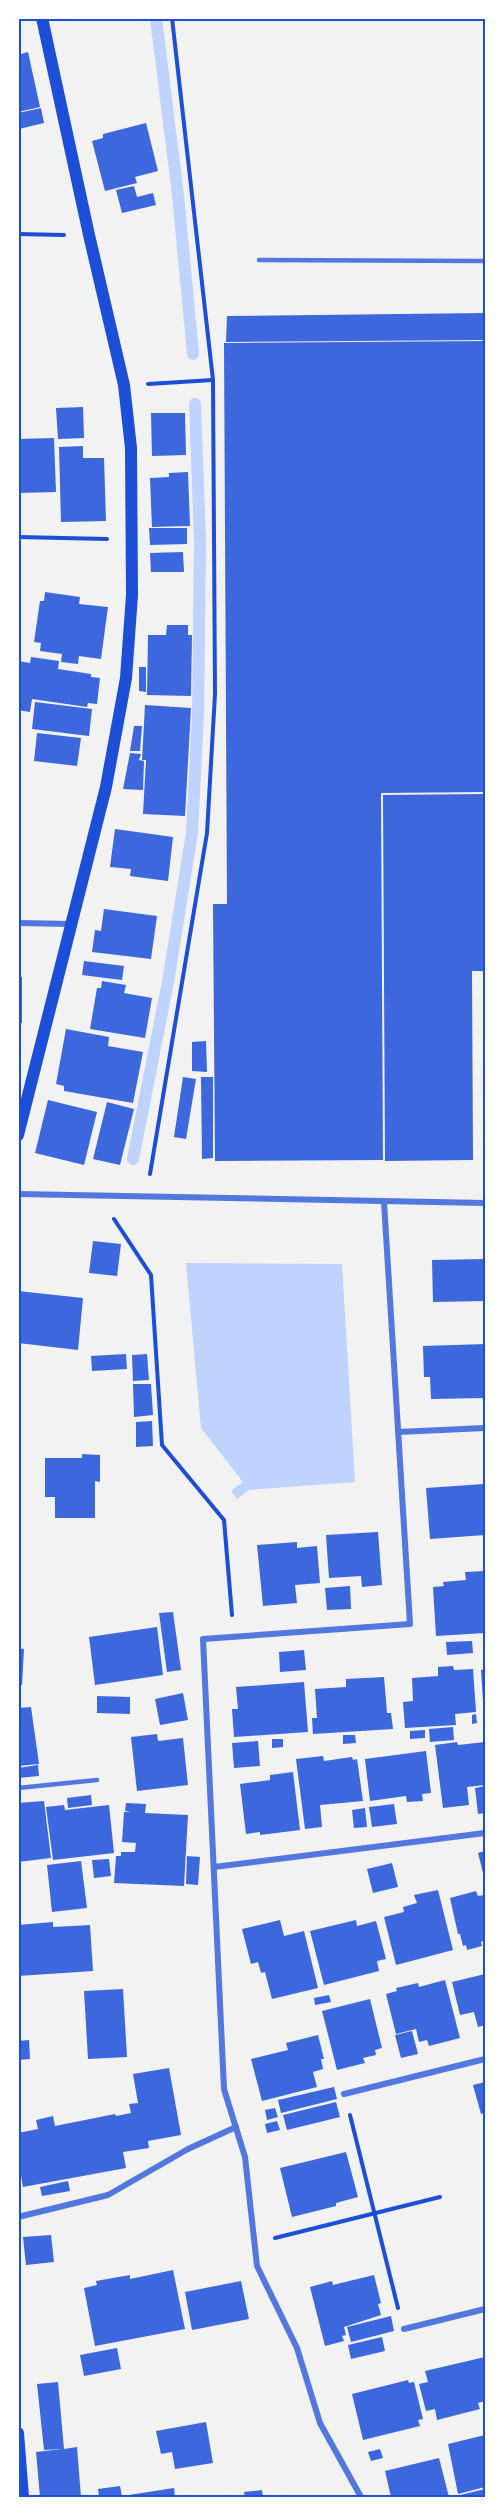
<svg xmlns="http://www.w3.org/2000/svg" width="503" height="2515" viewBox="0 0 503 2515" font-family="'Sofia Sans Condensed',sans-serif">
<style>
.water{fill:#bfd3fe}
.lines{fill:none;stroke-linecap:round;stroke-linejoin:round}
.stream{stroke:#bfd3fe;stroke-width:12}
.building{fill:#3d67dc}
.path{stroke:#1d4ed8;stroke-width:4}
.service{stroke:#5277de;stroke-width:4.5}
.minor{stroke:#5277de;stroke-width:6}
.secondary{stroke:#1d4ed8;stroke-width:12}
.neatline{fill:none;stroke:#1d4ed8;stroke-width:2}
</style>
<rect width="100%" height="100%" fill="#f2f2f2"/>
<path class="water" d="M186,1263L342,1264L355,1482L249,1490L237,1499L231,1491L243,1482L201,1428Z"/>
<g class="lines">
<g class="stream">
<path d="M156,18L178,195L193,354"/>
<path d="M133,1159L168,982L192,833L198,714L200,541L195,404"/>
</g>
</g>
<g class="building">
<path d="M28,52L40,107L18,112V55Z"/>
<path d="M41,108L44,123L19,129L18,113Z"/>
<path d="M146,123L158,171L135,177L137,183L105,191L92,141L103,138V134Z"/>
<path d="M134,186L137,197L153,193L156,205L122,213L116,190Z"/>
<path d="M485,313V340L226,342L227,316Z"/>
<path d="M485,341V792L381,793L383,1160L215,1161L213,904H227L224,343Z"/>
<path d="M83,407L84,438L58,439L56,408Z"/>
<path d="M151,413H185L186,455L152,456Z"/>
<path d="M54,438L56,492L18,493V439Z"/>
<path d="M83,446V458H104L106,521L61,522L59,447Z"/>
<path d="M188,472L190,526L152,527L150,478L169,477V473Z"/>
<path d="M149,528H187V544L150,545Z"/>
<path d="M183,552L184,572H151L150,553Z"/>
<path d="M45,592L80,597L79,604L108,607L101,659L79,656L78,664L61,662L62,654L40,651L41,643L34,642L40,601H44Z"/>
<path d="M167,625H188V635H192L191,696L147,695L148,635H166Z"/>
<path d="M31,657L59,661L58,669L91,674V677L100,678L97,704L88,703L87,707L32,699L30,712L18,710V661L30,663Z"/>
<path d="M139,667H146V692L139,691Z"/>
<path d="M35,702L92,709L89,736L32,729Z"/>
<path d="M145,705L191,708L185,816L143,814L146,760H142Z"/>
<path d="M134,726H142L140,751H130Z"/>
<path d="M37,733L81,738L77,766L34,761Z"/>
<path d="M130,753L141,754L139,760L144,761L143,790L123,789Z"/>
<path d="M485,794V971H472L473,1160L385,1161L383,795Z"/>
<path d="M115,829L173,837L168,881L130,876L131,869L110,867Z"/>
<path d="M104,909L157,916L151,959L92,952L95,930L101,931Z"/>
<path d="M84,961L124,966L122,980L82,975Z"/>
<rect x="18" y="977" width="4" height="46"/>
<path d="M102,981L126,985L124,993L152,998L145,1038L90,1029L97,988H101Z"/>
<path d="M66,1029L109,1037L108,1046L143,1052L133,1103L64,1091V1086L56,1084Z"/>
<path d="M206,1041L207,1072L192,1071V1042Z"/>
<path d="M183,1077L196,1079L186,1139L174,1137Z"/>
<path d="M201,1077H213V1158L202,1159Z"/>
<path d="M48,1100L97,1112L84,1165L35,1153Z"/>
<path d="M107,1102L134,1109L120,1165L93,1159Z"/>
<path d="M93,1241L121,1244L117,1276L89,1273Z"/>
<path d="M485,1259V1301L433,1302L432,1260Z"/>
<path d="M18,1291L83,1298L78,1350L18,1343Z"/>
<path d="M485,1344V1398L431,1399L430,1377H424L423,1346Z"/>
<path d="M126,1354L127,1369L92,1371L91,1356Z"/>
<path d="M147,1354L149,1380L133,1381L132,1355Z"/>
<path d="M133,1384H151L153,1415L134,1417Z"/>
<path d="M152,1421L153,1446L136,1447V1422Z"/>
<path d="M82,1454L100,1455V1482L95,1481V1518H55V1497H45V1458H82Z"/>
<path d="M484,1484L485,1535L430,1539L426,1488Z"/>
<path d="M378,1532L382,1585L362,1587L361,1576L329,1578L326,1535Z"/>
<path d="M297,1542V1548L317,1546L320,1583L295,1585L297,1603L263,1606L257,1545Z"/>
<path d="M485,1571V1633L436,1636L433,1587L444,1586L443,1582L466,1580L465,1572Z"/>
<path d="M350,1586L351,1609L327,1610L325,1588Z"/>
<path d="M173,1612L181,1670L167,1672L159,1613Z"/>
<path d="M157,1627L163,1675L95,1685L89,1637Z"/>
<path d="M472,1641L473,1653L447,1655L446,1642Z"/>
<path d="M18,1648L24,1649L22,1685H18Z"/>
<path d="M304,1650L306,1670L280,1672L279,1652Z"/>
<path d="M453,1666L454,1670L473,1669L476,1712L455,1714L456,1725L405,1728L403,1702L413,1701L412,1678L438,1676V1667Z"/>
<path d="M485,1669V1701H483L481,1670Z"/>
<path d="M384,1677L387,1713H391L393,1729L313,1734L312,1718H317L315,1689L346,1687V1679Z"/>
<path d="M304,1682L308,1732L234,1737L232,1709H238L236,1687Z"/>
<path d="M183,1693L188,1720L160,1725L155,1699Z"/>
<path d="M97,1696L130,1697V1714L97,1713Z"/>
<path d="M31,1707L39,1764L18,1766V1708Z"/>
<path d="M476,1714L477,1723L472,1724V1715Z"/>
<path d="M453,1727L454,1740L430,1742L429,1729Z"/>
<path d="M425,1730V1738L410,1739V1731Z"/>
<path d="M157,1734L158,1741L183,1738L188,1785L137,1791L131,1737Z"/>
<path d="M343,1735H355L356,1743L343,1744Z"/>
<path d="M272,1739H283V1747L272,1748Z"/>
<path d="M258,1741L260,1766L234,1768L232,1743Z"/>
<path d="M457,1742L458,1745L485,1742V1785L467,1787L469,1805L443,1808L435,1745Z"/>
<path d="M426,1751L431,1793L422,1794L423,1801L407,1802L406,1796L370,1801L365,1759Z"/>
<path d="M323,1756L324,1761L352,1757L353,1760L357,1759L363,1801L320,1805L322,1827L305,1829L296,1759Z"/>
<path d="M38,1765L39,1776L18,1778V1768Z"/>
<path d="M293,1772L300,1830L260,1835V1832L246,1834L240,1784L270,1780V1775Z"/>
<path d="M485,1786V1813L478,1814L475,1788Z"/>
<path d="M91,1795L92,1805L68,1808L67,1798Z"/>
<path d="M44,1801L51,1858L18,1862V1803Z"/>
<path d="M126,1803L146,1804L145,1813L188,1815L184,1886L114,1883L116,1856H121V1852H135L136,1843L122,1842L124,1812H131L125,1811Z"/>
<path d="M394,1804L397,1824L372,1827L369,1807Z"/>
<path d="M64,1805L65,1810L109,1805L114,1853L53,1860L46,1807Z"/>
<path d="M365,1808L367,1827L354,1828L352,1810Z"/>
<path d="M485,1851V1877H484L478,1853Z"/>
<path d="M187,1856L200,1857L198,1885L186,1884Z"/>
<path d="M109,1859L111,1876L94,1878L92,1860Z"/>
<path d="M81,1861L87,1908L52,1912L47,1865Z"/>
<path d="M392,1863L398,1887L373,1893L367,1869Z"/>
<path d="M438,1890L453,1950L396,1965L384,1917L404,1912L403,1907L417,1903L414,1895Z"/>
<path d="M476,1891L478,1896L485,1895V1940L481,1942L482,1946L467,1950L466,1945L463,1946L460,1934H458L450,1898Z"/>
<path d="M280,1920L284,1936L304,1931L318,1988L272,1999L265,1972L261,1973L258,1962L251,1964L242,1929Z"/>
<path d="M356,1920L357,1926L376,1921L386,1959L377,1961L379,1971L324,1985L310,1931Z"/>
<path d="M53,1922V1927L90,1925L93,1971L18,1976V1925Z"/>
<path d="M485,1974V2025L478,2027L474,2012L460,2015L452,1982Z"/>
<path d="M445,1980L460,2038L429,2046L427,2040L419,2042L416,2029L396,2034L386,1994L397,1991L396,1988L418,1983L419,1987Z"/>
<path d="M123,1989L127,2057L88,2059L84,1991Z"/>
<path d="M329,1995L331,2002L315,2005L314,1998Z"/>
<path d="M370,1999L382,2048L375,2050L376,2055L363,2058L365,2063L337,2070L322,2011Z"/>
<path d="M412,2031L418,2054L401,2058L395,2035Z"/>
<path d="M318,2035L324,2059H321L323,2069L313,2072L317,2087L262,2101L251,2059L288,2050L286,2043Z"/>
<path d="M29,2040L30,2059L18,2060V2041Z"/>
<path d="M169,2068L181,2135L148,2141L149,2148L123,2152L126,2168L23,2187L18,2157V2133L38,2129L36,2120L53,2116L55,2126L115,2114L116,2116L131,2113L129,2104L138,2103L133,2074Z"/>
<path d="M485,2082V2113L481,2114L473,2085Z"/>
<path d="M334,2087L337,2099L281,2113L278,2100Z"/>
<path d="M336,2102L340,2117L287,2130L283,2115Z"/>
<path d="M275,2108L278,2117L267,2120L265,2110Z"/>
<path d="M277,2121L280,2130L267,2133L265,2124Z"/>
<path d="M346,2152L358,2197L336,2203V2206L292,2217L280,2168Z"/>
<path d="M68,2181L70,2191L42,2196L40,2187Z"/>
<path d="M51,2235L54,2262L26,2265L23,2237Z"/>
<path d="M173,2270L185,2329L95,2346L84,2288L97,2285L96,2281L130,2275V2279Z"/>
<path d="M374,2275L381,2303L378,2304L381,2315L344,2327L346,2335L342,2336L344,2341L325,2346L310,2287L332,2281L333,2285Z"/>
<path d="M241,2281L249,2319L192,2330L185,2292Z"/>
<path d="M391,2316L394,2331L351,2342L347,2327Z"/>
<path d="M382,2337L385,2351L351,2359L348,2345Z"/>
<path d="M117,2348L121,2369L84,2376L80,2355Z"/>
<path d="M485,2357V2401L478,2403L480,2409L437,2420L435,2409L426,2411L419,2384L428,2382L425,2371Z"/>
<path d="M408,2380L409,2383L414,2382L423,2419L418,2420L420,2426L363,2440L352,2394Z"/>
<path d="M58,2382L64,2449L77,2447L81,2497H40L36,2452L62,2449L44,2450L37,2384Z"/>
<path d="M206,2422L213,2463L175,2469L172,2452L161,2454L156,2431Z"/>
<path d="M485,2435V2487L458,2494L448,2444Z"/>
<path d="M380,2449L383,2458L371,2461L368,2452Z"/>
<path d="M439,2458L449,2497H391L385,2471Z"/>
<path d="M120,2486L122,2496L174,2488L175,2497H99L98,2489Z"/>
<path d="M485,2489V2497H461L460,2495Z"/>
<path d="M262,2490L263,2497H245L244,2492Z"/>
</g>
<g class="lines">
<g class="path">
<path d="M18,234L64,235"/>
<path d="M148,384L213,380"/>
<path d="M18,537L107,539"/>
<path d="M150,1174L207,833L215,694L213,380L172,18"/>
<path d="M114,1219L151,1275L162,1445L224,1520L232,1615"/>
<path d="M350,2115L398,2308"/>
<path d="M275,2238L440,2197"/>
</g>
<g class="service">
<path d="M259,260L485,261"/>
<path d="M18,1788L97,1780"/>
</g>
<g class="minor">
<path d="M18,923L71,924"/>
<path d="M18,1194L485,1203"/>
<path d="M398,1432L485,1428"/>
<path d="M214,1867L485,1833"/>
<path d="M344,2094L485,2059"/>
<path d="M18,2217L108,2195L188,2149L236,2127"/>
<path d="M404,2329L485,2309"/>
<path d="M361,2497L320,2423L297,2348L257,2266L245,2157L224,2089L203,1639L410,1624L384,1202"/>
</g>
<g class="secondary">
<path d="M18,1135L106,787L126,678L132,595L131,448L124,385L89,235L42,18"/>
<path d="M18,2433L23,2497"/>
</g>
</g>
<rect width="503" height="2515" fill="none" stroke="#ffffff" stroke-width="39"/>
<rect x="20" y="20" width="464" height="2476" class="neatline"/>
</svg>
